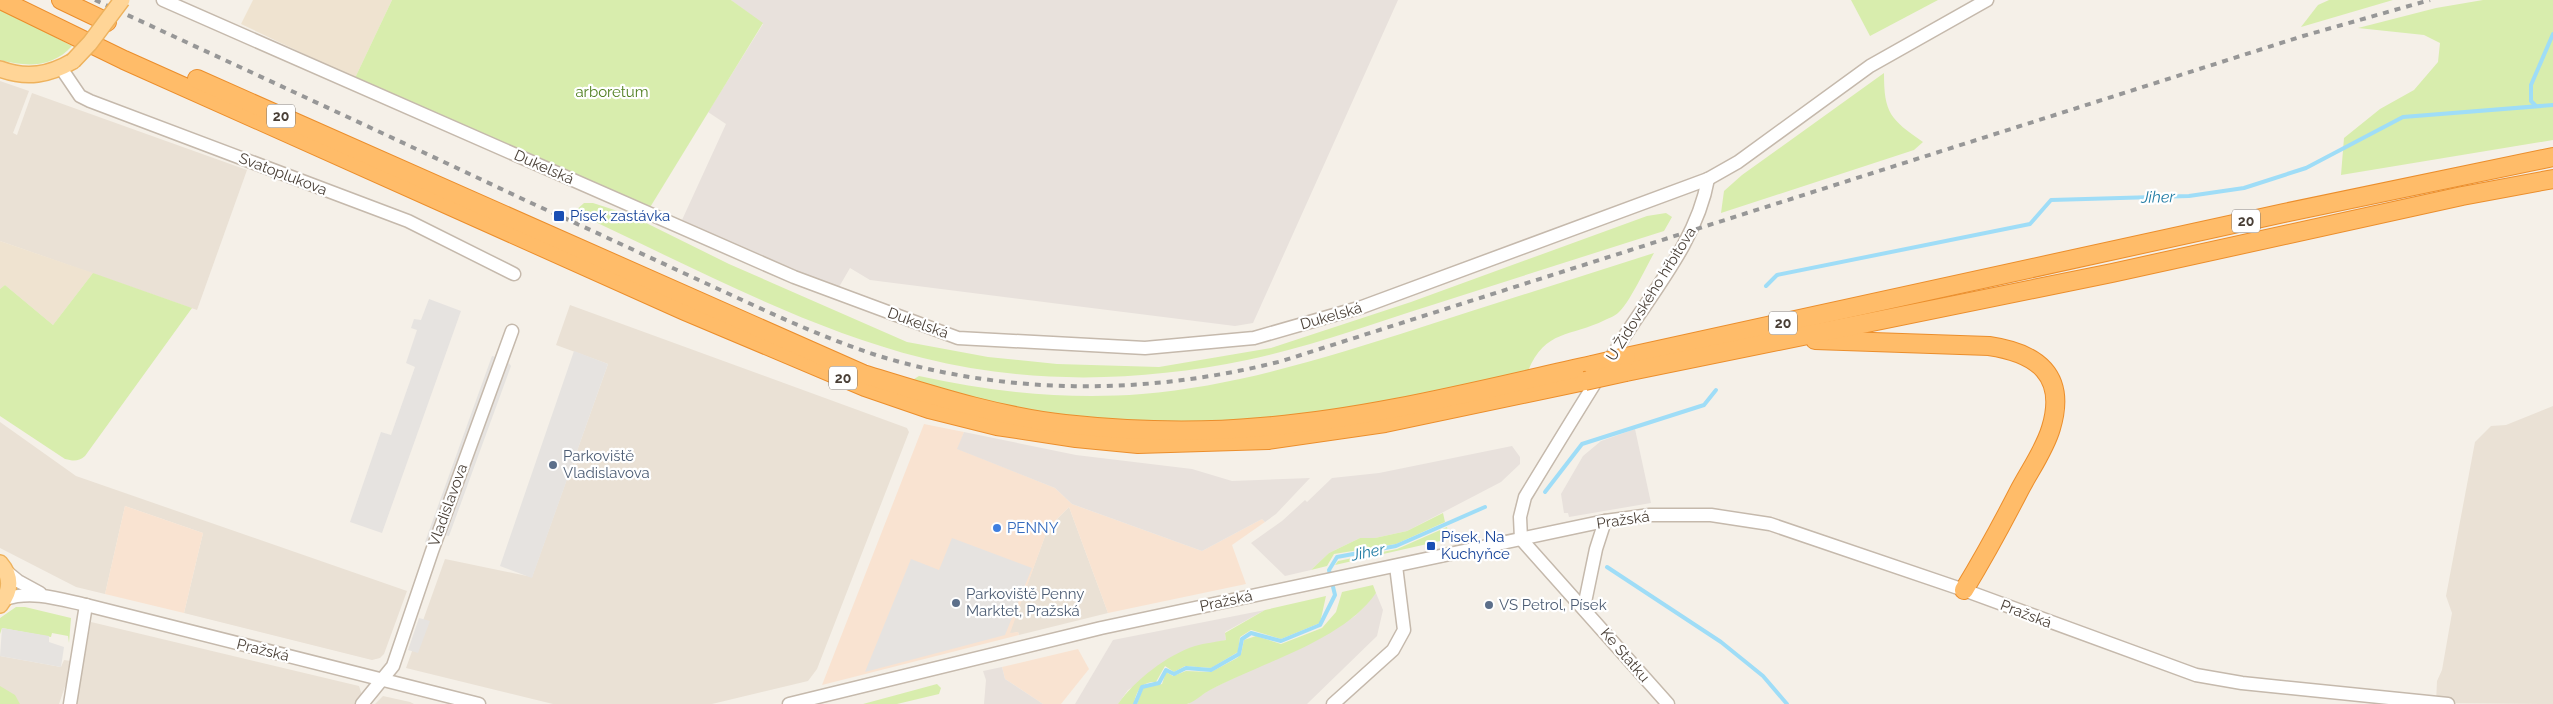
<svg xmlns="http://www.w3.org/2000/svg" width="2553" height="704" viewBox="0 0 2553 704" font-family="Raleway,sans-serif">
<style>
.residential{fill:#eae1d5}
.commercial{fill:#f9e3d1}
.industrial{fill:#e8e1dc}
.education{fill:#efe3d0}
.green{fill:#d8edad}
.parking{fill:#e6e3e0}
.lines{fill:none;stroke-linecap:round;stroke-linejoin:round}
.stream{stroke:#9fddf7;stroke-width:4}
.minor-casing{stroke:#c5b9ac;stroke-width:15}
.major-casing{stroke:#eeb25d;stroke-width:18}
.highway-casing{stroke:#eb8e2c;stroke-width:20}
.minor{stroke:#fff;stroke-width:12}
.major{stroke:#ffd597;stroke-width:15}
.highway{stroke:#ffbc69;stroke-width:18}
.rail{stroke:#979797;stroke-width:4;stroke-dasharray:6 6;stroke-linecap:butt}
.major-bridge-casing{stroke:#eeb25d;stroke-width:18;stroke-linecap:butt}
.highway-bridge-casing{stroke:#eb8e2c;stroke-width:20;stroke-linecap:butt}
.major-bridge{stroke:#ffd597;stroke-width:15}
.highway-bridge{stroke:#ffbc69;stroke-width:18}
.transit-dot{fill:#1a4fb4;stroke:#fff;stroke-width:2}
.service-dot{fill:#5c6f8a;stroke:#fff;stroke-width:2}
.shop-dot{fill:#3f7fe0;stroke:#fff;stroke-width:2}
.labels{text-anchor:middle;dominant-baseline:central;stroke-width:4.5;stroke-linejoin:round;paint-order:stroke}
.shield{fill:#fff;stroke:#807972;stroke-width:1}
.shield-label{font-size:14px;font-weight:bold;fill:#493f36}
.park-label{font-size:15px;fill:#528123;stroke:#fff}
.street-label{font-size:15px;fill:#493f36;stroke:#fff}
.transit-label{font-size:15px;fill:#164399;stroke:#fff;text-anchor:start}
.service-label{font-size:15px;fill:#4e5e75;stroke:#fff;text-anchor:start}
.shop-label{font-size:15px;fill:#366cbe;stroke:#fff;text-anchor:start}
.water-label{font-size:16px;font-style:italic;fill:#227da5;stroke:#fff}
</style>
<rect width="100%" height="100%" fill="#f5f0e8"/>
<g class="residential">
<path d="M0,81L29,91L13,133L17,135L32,93L247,170L197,310L0,241Z"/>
<path d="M570,305L907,428L909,432L817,669L808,681L712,704H553L406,668L445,559L532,577L608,364L556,345Z"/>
<path d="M2553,406V704L2436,703L2437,681L2442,670L2452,613L2446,596L2475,442L2491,426L2506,425Z"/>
<path d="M0,422L76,476L407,591L384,654L380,658L372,660L184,613L203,533L125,506L105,594L76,587L0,548Z"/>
<path d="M1069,507L1108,613L1019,635L1018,632L1009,634L1048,528Z"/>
<path d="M91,622L359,686L362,695L355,704H76Z"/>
<path d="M0,656L61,667L64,660L71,661L73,663L59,704H0Z"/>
<path d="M383,696L410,702L414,704H375Z"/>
</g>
<g class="commercial">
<path d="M924,424L964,432L958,449L1055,488L1072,504L1202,551L1262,519L1265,522L1232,545L1246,584L1108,613L1069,507L1048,528L1010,633L1018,632L1019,635L822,685Z"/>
<path d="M125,506L203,533L184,613L105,594Z"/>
<path d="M1078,649L1089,669L1061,704H1043L1005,679L1002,667Z"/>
</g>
<g class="industrial">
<path d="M731,0H1398L1253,323L1235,326L870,280L850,268L839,287L773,262L682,220L726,124L708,112L763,24Z"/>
<path d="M1635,429L1651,503L1569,517L1568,513H1564L1561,494L1583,456L1601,441Z"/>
<path d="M964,432L1076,455L1192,469L1232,481L1310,478L1276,514L1265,522L1262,519L1202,551L1072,504L1055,488L957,449Z"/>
<path d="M1512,446L1520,457V464L1501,482L1407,531L1375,538H1360L1329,553L1311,570L1285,576L1251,543L1282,521L1305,500L1307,502L1332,478L1379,473Z"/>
<path d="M1376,593L1383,610L1377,636L1307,704H1188L1209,690L1335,629L1355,616Z"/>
<path d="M1265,610L1225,632L1226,640L1195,647L1128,690L1118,704H1075L1113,640Z"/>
<path d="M1002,667L1005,679L1043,704H984L986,680L983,671Z"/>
</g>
<g class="education">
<path d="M253,0H392L355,78L241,24Z"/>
<path d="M0,241L93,273L53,325L5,285L0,289Z"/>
</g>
<g class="green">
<path d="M392,0H731L763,23L649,209L355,78Z"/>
<path d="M1851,0H1938L1870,36Z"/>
<path d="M2329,0H2393L2301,27L2318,5Z"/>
<path d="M2483,0H2553V140L2341,175L2344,138L2380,109L2414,90L2438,62L2440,43L2424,35L2358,28L2436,8Z"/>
<path d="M0,8L72,46C52,68 27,67 0,60Z"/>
<path d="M1884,73C1884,113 1890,119 1923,142L1914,150L1721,213L1724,191L1742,175Z"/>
<path d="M584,203H593L630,215L729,264L907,342L988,357L1057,364L1159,367L1271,348L1411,302L1647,216L1666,213L1672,217L1664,231C1585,256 1507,281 1429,306C1369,325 1309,347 1247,360C1140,382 1030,385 923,358C803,328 687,264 574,212Z"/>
<path d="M1654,253C1646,267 1629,304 1618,313C1615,316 1609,318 1605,320C1571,337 1545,329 1528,371C1442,389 1355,412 1267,420C1181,427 1090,424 1006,406C974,399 942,390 911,381L919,376C992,392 1067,400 1142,394C1237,386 1328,357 1419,328C1497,303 1576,278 1654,253Z"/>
<path d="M93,273L192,308L85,456C78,462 73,461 65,459L0,416V289L5,285L53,325Z"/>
<path d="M1443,513L1445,522L1396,544L1334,554L1327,566L1311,570L1329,553L1360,538H1375L1407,531Z"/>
<path d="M1447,527L1449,539L1335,565L1338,561L1397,549Z"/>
<path d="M1373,585L1376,593C1343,641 1260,663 1210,690C1202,694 1195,702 1187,704C1173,704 1153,704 1137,704L1143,688L1162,684L1166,672L1173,676L1186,671L1211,672L1237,658L1241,654L1244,640L1256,636L1281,644L1322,628L1336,612L1342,592Z"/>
<path d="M1326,596L1320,623L1281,639L1251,630L1240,637L1238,652L1211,668L1185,666L1174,672L1165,666L1156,682C1142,681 1136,691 1134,704H1118C1135,680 1167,655 1195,646C1205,643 1216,642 1226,640L1225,633L1265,610Z"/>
<path d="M16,607H25L71,618L69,643L68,636L52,633L51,637L2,628L0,634V618Z"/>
<path d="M937,684L941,688L939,694L897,704H863Z"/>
<path d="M0,686L15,695L20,704H0Z"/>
</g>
<g class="parking">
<path d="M429,299L461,311L382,533L350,522L381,432L391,435L415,367L406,363L417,330L411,328L414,319L421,320Z"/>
<path d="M574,351L608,364L532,578L500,566Z"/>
<path d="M492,356L496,357L429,543L425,542Z"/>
<path d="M508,362L511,366L449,536L444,535Z"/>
<path d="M952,538L1032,568L1005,635L865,672L911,559L939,570Z"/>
<path d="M419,618L430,621L418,653L408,650Z"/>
<path d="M2,628L49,636V642L64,647L61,667L0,656Z"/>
</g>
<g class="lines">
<g class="stream">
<path d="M2535,105L2531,101V85L2553,34"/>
<path d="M1766,286L1777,275L2030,224L2051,200L2189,196L2244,188L2306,168L2403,117L2553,105"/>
<path d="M1545,492L1582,444L1704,405L1716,390"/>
<path d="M1607,567L1721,642L1763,676L1787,704"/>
<path d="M1135,704L1142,687L1159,683L1166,670L1174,674L1186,668L1211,670L1239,654L1242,639L1251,633L1281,641L1320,625L1335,595L1329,570L1337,557L1396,546L1485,507"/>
</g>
<defs>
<g id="minor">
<path d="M163,0L794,277L958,338L1145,348L1254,338L1362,307L1708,179L1738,162L1870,66L1987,0"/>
<path d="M61,68L80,96L90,101L408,221L514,274"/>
<path d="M7,572L18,581L40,593"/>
<path d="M5,599C32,590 59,599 86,605L479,704"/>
<path d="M1584,607L1596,549L1605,521"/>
<path d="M70,704L86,605"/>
<path d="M362,704L393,666L432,551L512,331"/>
<path d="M789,704L1101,628L1605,521L1650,515H1711L1770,524L1964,590L2196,675L2242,683L2448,704"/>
<path d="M1333,704L1393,650L1404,630L1396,566"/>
<path d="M1668,704L1521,539L1520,517L1525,497C1556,446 1587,395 1619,345C1652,292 1697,241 1708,179"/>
</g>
<g id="major">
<path d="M0,69C27,79 49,75 73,61"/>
<path d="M0,563C12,577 11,591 0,605"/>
</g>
<g id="highway">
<path d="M1,0L124,60L685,311L865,387L929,409L997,426L1076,438L1138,444L1268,440L1385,423L1585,381"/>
<path d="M61,0L107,22"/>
<path d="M197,79L863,374C929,394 995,416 1065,424C1130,431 1196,433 1261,427C1373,418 1483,389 1592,365"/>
<path d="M1815,340L1989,346C2037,353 2067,375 2051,428C2045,449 2030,470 2020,489C2002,524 1984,557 1964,590"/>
<path d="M1626,357L2284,213L2553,157"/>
<path d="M1626,372L2112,273L2462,196L2553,179"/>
</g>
</defs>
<use href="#minor" class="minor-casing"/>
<use href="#major" class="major-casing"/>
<use href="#highway" class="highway-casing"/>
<use href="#minor" class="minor"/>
<use href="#major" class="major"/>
<use href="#highway" class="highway"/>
<path class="rail" d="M95,0C240,67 385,134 529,202C591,230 653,259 714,287C768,312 823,338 879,356C1011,396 1149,395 1282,361L2303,36L2430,0"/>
<defs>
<path id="major-bridge" d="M73,61L90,43L122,0"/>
<g id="highway-bridge">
<path d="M1592,365L1626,357"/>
<path d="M1585,381L1626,372"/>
</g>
</defs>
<use href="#major-bridge" class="major-bridge-casing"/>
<use href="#highway-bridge" class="highway-bridge-casing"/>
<use href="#major-bridge" class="major-bridge"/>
<use href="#highway-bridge" class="highway-bridge"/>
</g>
<g class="transit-dot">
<rect x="553" y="210" width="12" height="12" rx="2.5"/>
<rect x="1426" y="541" width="10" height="10" rx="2.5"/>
</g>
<g class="service-dot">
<circle cx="553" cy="465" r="5"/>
<circle cx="956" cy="603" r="5"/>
<circle cx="1489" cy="605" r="5"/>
</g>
<circle class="shop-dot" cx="997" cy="528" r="5"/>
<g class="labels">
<g class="shield">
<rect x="267" y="104.5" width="28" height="23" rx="4"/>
<rect x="2232" y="209.5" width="28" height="23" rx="4"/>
<rect x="1769" y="311.5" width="28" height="23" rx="4"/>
<rect x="829" y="366.5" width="28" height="23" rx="4"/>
</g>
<g class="shield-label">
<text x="281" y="116">20</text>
<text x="2246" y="221">20</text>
<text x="1783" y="323">20</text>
<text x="843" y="378">20</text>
</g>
<g class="park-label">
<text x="612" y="92">arboretum</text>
</g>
<g class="street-label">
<text transform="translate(544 167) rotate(24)">Dukelská</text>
<text transform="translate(283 174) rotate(21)">Svatoplukova</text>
<text transform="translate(1651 294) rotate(-58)">U Židovského hřbitova</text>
<text transform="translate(1331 316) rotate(-16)">Dukelská</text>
<text transform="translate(918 323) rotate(20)">Dukelská</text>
<text transform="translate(448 505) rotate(-70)">Vladislavova</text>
<text transform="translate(1623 520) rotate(-8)">Pražská</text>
<text transform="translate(1226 601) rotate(-12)">Pražská</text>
<text transform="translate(2026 614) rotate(21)">Pražská</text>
<text transform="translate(263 650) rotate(14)">Pražská</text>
<text transform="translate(1625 655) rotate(49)">Ke Statku</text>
</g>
<g class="transit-label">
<text x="570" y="216">Písek zastávka</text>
<text x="1441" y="537">Písek, Na<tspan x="1441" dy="17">Kuchyňce</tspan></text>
</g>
<g class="service-label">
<text x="563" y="456">Parkoviště<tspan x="563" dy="17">Vladislavova</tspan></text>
<text x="966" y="594">Parkoviště Penny<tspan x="966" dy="17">Marktet, Pražská</tspan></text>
<text x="1499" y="605">VS Petrol, Písek</text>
</g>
<g class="shop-label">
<text x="1007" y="528">PENNY</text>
</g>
<g class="water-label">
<text transform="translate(2158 197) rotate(-1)">Jiher</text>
<text transform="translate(1368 552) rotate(-11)">Jiher</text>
</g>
</g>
</svg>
